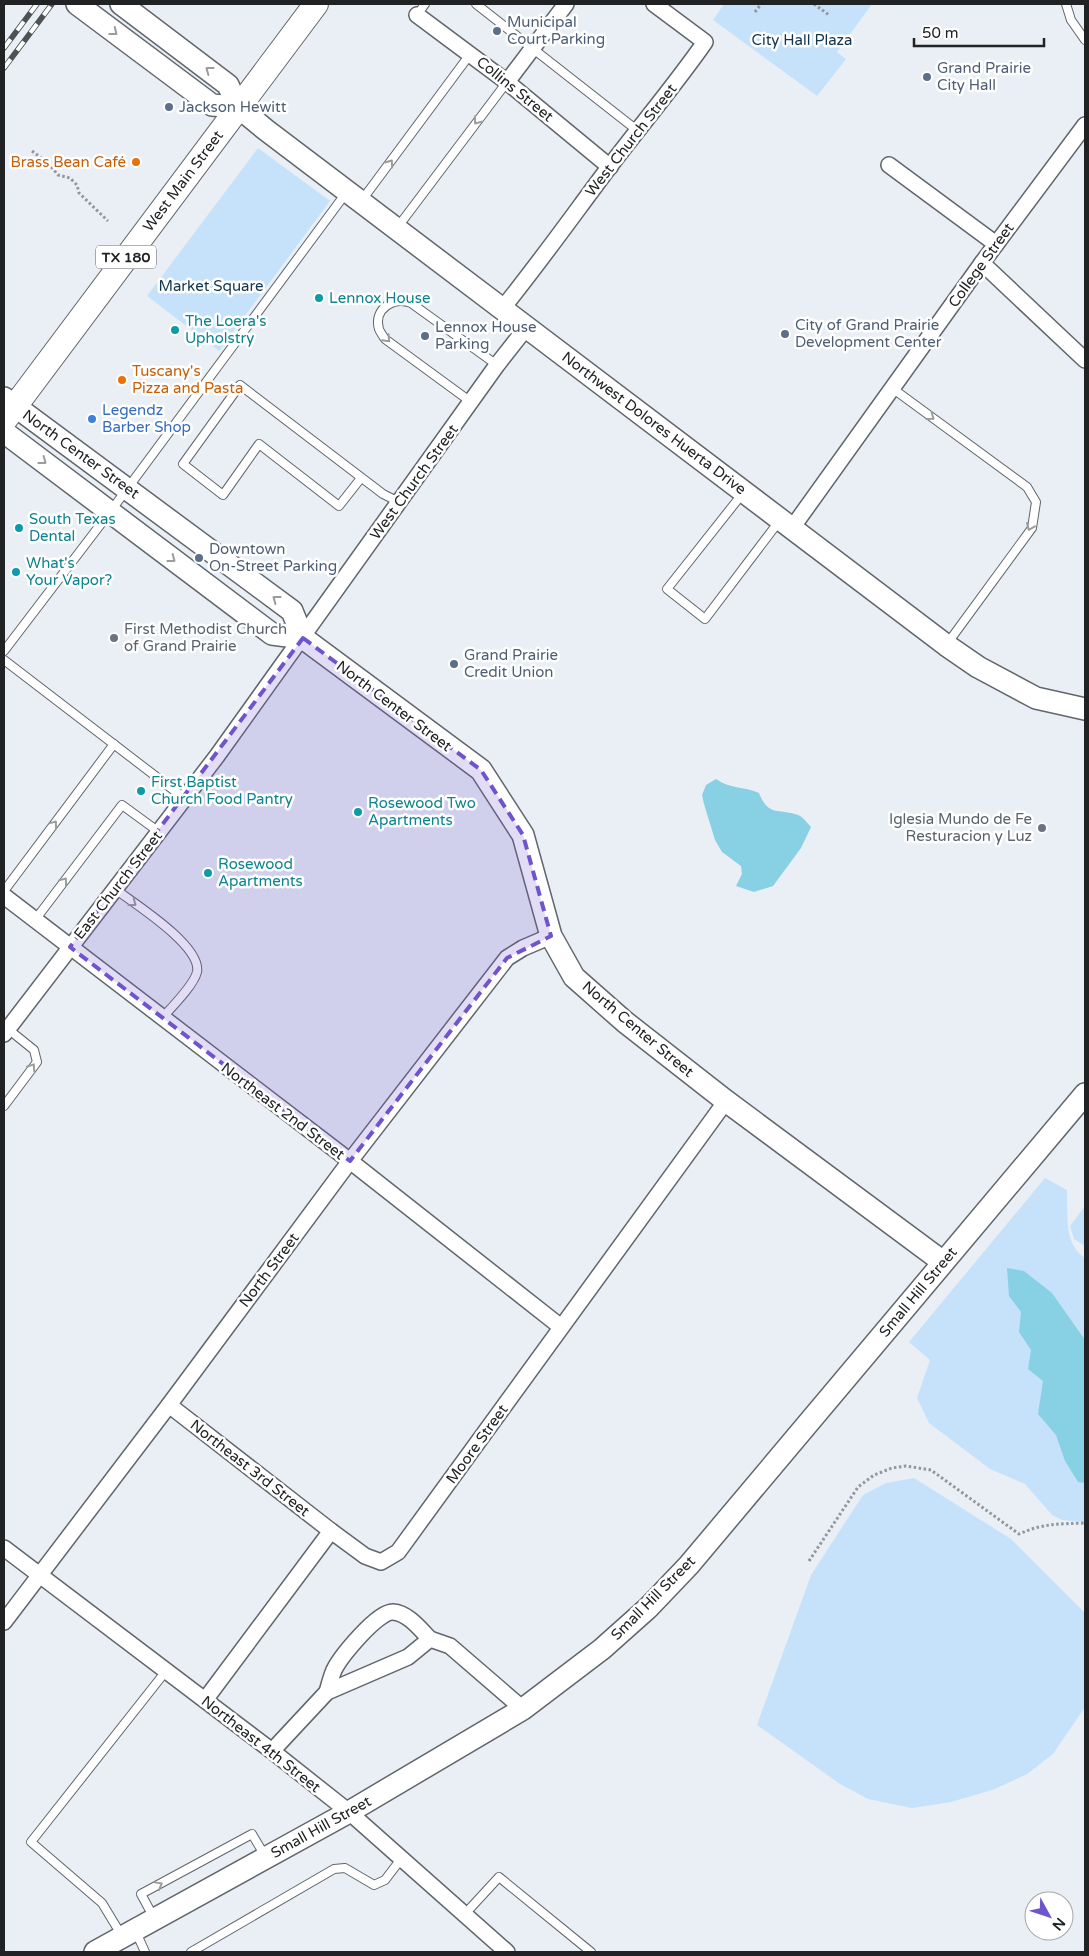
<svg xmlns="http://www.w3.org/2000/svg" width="1089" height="1956" viewBox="0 0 1089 1956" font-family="'Varela Round',sans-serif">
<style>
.green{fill:#c6e2fa}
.water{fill:#88d0e3}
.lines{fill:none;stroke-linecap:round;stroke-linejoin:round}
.lane-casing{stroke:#60666b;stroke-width:10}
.street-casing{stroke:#60666b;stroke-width:18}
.secondary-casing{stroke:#60666b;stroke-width:24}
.primary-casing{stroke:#60666b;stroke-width:26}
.path{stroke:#93979b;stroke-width:3;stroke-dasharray:2.5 2.5;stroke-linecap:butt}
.lane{stroke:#fff;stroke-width:8}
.street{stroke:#fff;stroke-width:15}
.secondary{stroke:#fff;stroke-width:21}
.primary{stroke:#fff;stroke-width:24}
.rail-casing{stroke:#4f5255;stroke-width:5.5}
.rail{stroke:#fff;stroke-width:4;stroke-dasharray:11;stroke-linecap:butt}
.oneway{stroke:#9b9c9c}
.marked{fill:#6f54cd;fill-opacity:0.2;stroke:#6f54cd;stroke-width:4;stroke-dasharray:10 6;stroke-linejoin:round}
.service-dot{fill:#5c6f8a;stroke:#fff;stroke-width:2}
.food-dot{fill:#e8710a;stroke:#fff;stroke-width:2}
.culture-dot{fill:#0f9aa8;stroke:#fff;stroke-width:2}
.shop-dot{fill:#3f7fe0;stroke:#fff;stroke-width:2}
.worship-dot{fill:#6b7280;stroke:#fff;stroke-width:2}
.labels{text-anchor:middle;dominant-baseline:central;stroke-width:5;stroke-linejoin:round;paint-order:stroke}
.shield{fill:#fff;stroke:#636466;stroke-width:1}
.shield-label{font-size:14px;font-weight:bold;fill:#202224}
.service-label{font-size:15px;fill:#4e5e75;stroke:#fff;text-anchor:start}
.park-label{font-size:15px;fill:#103550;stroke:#fff}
.street-label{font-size:15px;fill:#202224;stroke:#fff}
.food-label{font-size:15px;fill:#c56008;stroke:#fff;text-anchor:end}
.culture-label{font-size:15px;fill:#0d838f;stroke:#fff;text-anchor:start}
.shop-label{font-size:15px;fill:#366cbe;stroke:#fff;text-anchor:start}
.worship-label{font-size:15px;fill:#5b616d;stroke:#fff;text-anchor:start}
</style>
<rect width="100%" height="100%" fill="#e9eff5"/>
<g class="green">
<path d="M724,4H872L837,52L846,59L817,96L713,20Z"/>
<path d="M258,148L330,201L219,351L147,296Z"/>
<path d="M1045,1178L1067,1190C1068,1212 1063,1244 1085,1258V1521L1083,1522L1062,1520L1052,1515L1025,1484L990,1469L929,1423L917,1398L930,1360L909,1342Z"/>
<path d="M1085,1206V1246L1074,1239L1070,1226Z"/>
<path d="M914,1478L1011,1539L1085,1613V1707L1053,1754L1027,1774L995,1789L951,1802L912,1808L868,1799L840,1784L757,1725L811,1575L863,1495L886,1483Z"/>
</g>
<g class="water">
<path d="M716,779C730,789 743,786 759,793C768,816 777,809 795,814C802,815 806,822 811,827L801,848L773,886L754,892L736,886L742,874L741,866L722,852L715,840L704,804L702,795L706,785Z"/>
<path d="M1007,1268L1024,1271L1052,1293L1085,1340V1483L1078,1482L1065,1461L1056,1435L1038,1414L1043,1381L1028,1369L1031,1350L1019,1332L1021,1312L1009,1296Z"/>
</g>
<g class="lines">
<defs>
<g id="lane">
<path d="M476,4L638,131"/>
<path d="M1066,4L1071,20L1085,40"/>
<path d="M417,15L425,4"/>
<path d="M362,200L471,53"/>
<path d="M397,228L507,82"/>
<path d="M892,388L1027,487L1036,502L1032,528L947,644"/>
<path d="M471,402L385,339C383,336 380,332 379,329C373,309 394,296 411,303L497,365"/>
<path d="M361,478L339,506L259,444L223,495L183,464L240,385L383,494L399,502"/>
<path d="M743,493L667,589L705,619L780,520"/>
<path d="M4,651L110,512L346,193"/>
<path d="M4,660L184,798"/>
<path d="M115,889C135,904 202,946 197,972C194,985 172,1007 162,1018"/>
<path d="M4,891L114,744"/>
<path d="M35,920L122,805L159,832"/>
<path d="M4,1106L37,1062L34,1050L8,1029"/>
<path d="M464,1915L499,1877L591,1952"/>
<path d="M154,1918L141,1894L252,1834L265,1856"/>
<path d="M136,1932L145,1952"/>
<path d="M122,1936L102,1903L31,1842L166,1671"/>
<path d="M191,1952L334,1869L345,1868L374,1885L385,1880L401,1859"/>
</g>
<g id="street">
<path d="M417,15L507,82L610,167"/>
<path d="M507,82L566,4"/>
<path d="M889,165L996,244"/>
<path d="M982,263L1085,360"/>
<path d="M502,309C540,262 574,214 610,166C641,125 675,85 705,42L654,4"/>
<path d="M792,528L982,263L1085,125"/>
<path d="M4,896L350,1161L561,1327"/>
<path d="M4,1034L217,756L497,365L526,328"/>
<path d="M169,1405L331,1531L365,1556L381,1562L398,1552L726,1101"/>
<path d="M4,1548L272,1751L349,1812L507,1952"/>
<path d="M4,1622L169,1405L350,1161L507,958L523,948L551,936"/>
<path d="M327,1692C329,1685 331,1677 334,1670C341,1656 378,1611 393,1612C408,1613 420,1629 430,1639"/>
<path d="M205,1700L331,1531"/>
<path d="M272,1751L327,1692L408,1657L430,1639L450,1646L523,1709"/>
</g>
<g id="secondary">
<path d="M77,4L212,105L238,107"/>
<path d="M121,4L228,85L238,107L266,130L946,645L978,667L1036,698L1085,709"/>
<path d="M4,398L292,611L303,638"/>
<path d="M4,432L272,634L303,638L481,770L523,835L551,936L574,977L625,1022L726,1101L943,1262"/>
<path d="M95,1952L349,1812L523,1709L602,1649L648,1608L689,1565L1085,1094"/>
</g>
<path id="primary" d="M4,421L316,4"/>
</defs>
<use href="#lane" class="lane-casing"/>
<use href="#street" class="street-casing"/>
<use href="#secondary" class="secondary-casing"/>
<use href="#primary" class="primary-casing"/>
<g class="path">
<path d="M814,4L829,15"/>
<path d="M755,12L761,4"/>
<path d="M32,151L49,164L58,175L70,178L77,185L79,193L108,221"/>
<path d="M809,1561L858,1487L874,1475L892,1468L906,1466L931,1470L1019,1534C1043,1523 1060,1524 1085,1523"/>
</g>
<use href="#lane" class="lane"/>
<use href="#street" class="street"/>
<use href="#secondary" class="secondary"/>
<use href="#primary" class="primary"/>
<defs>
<g id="rail">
<path d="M4,48L37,4"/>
<path d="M4,68L52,4"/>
</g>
</defs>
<use href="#rail" class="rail-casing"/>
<use href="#rail" class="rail"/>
</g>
<defs><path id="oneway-chevron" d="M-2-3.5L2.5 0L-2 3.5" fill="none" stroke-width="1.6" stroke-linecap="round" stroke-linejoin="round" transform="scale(1.25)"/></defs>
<g class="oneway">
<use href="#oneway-chevron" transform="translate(114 32) rotate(38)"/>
<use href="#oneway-chevron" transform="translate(209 70) rotate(-143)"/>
<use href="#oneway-chevron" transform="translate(477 121) rotate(127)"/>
<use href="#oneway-chevron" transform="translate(390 163) rotate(-54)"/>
<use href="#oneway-chevron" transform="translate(387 339) rotate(47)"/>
<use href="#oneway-chevron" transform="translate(931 417) rotate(36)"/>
<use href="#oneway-chevron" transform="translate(43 461) rotate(37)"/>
<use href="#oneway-chevron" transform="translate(1030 527) rotate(113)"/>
<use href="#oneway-chevron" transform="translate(172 559) rotate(37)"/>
<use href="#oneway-chevron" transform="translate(276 599) rotate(-143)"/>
<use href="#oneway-chevron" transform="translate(54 824) rotate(-53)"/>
<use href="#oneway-chevron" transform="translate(64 881) rotate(-53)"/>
<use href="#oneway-chevron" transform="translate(133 903) rotate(37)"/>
<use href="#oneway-chevron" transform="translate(32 1067) rotate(-57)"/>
<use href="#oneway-chevron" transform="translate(159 1885) rotate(-29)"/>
</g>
<path class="marked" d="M303,638L481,770L523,835L551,936L507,958L350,1161L70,947Z"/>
<g class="service-dot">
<circle cx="497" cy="31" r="5"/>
<circle cx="927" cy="77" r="5"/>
<circle cx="169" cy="107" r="5"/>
<circle cx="785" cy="334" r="5"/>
<circle cx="425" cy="336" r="5"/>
<circle cx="199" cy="558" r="5"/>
<circle cx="454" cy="664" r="5"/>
</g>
<g class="food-dot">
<circle cx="136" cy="162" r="5"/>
<circle cx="122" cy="380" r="5"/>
</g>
<g class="culture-dot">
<circle cx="319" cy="298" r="5"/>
<circle cx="175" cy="330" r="5"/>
<circle cx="19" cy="528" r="5"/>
<circle cx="16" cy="572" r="5"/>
<circle cx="141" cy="791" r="5"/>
<circle cx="358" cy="812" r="5"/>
<circle cx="208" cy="873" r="5"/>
</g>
<circle class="shop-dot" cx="92" cy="419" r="5"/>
<g class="worship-dot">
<circle cx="114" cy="638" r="5"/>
<circle cx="1042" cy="828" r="5"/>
</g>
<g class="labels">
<rect class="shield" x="96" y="245.5" width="60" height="23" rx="4"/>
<g class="shield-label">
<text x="126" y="257">TX 180</text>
</g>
<g class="service-label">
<text x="507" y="22">Municipal<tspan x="507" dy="17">Court Parking</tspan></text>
<text x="937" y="68">Grand Prairie<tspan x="937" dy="17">City Hall</tspan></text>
<text x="179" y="107">Jackson Hewitt</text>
<text x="795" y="325">City of Grand Prairie<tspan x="795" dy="17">Development Center</tspan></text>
<text x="435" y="327">Lennox House<tspan x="435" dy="17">Parking</tspan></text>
<text x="209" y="549">Downtown<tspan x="209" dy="17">On-Street Parking</tspan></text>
<text x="464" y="655">Grand Prairie<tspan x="464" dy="17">Credit Union</tspan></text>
</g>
<g class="park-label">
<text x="802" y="40">City Hall Plaza</text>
<text x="211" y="286">Market Square</text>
</g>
<g class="street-label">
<text transform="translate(515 89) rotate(39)">Collins Street</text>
<text transform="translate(631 140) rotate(-52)">West Church Street</text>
<text transform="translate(183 181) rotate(-53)">West Main Street</text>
<text transform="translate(981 265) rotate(-54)">College Street</text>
<text transform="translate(654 423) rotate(37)">Northwest Dolores Huerta Drive</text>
<text transform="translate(81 454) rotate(36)">North Center Street</text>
<text transform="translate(414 482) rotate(-54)">West Church Street</text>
<text transform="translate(394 706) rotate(37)">North Center Street</text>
<text transform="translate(118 885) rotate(-52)">East Church Street</text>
<text transform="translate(638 1029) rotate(40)">North Center Street</text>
<text transform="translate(283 1111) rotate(37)">Northeast 2nd Street</text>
<text transform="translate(269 1270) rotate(-53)">North Street</text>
<text transform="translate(918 1292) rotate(-50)">Small Hill Street</text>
<text transform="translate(477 1444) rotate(-54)">Moore Street</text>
<text transform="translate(250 1468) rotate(38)">Northeast 3rd Street</text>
<text transform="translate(653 1598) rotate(-45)">Small Hill Street</text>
<text transform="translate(261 1744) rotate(38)">Northeast 4th Street</text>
<text transform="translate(321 1827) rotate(-29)">Small Hill Street</text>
</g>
<g class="food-label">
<text x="126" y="162">Brass Bean Café</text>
<text x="132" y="371" text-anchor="start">Tuscany's<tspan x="132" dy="17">Pizza and Pasta</tspan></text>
</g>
<g class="culture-label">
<text x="329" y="298">Lennox House</text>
<text x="185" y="321">The Loera's<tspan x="185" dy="17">Upholstry</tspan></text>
<text x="29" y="519">South Texas<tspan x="29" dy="17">Dental</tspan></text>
<text x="26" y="563">What's<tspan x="26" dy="17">Your Vapor?</tspan></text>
<text x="151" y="782">First Baptist<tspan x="151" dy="17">Church Food Pantry</tspan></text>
<text x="368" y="803">Rosewood Two<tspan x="368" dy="17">Apartments</tspan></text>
<text x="218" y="864">Rosewood<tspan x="218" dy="17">Apartments</tspan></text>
</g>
<g class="shop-label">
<text x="102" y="410">Legendz<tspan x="102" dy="17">Barber Shop</tspan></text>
</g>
<g class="worship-label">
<text x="124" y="629">First Methodist Church<tspan x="124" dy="17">of Grand Prairie</tspan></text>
<text x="1032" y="819" text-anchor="end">Iglesia Mundo de Fe<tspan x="1032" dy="17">Resturacion y Luz</tspan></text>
</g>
</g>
<rect width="1089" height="1956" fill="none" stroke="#202224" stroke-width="10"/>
<g transform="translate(1049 1916) rotate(130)"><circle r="24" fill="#ffffff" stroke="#a6a7a7"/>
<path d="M0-4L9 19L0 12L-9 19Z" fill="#6f54cd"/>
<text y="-8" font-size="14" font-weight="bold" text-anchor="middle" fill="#202224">N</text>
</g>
<path d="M914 38v8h130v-8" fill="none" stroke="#202224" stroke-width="2.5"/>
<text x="922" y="38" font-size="15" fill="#202224" stroke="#ffffff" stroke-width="4" paint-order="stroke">50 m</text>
</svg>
